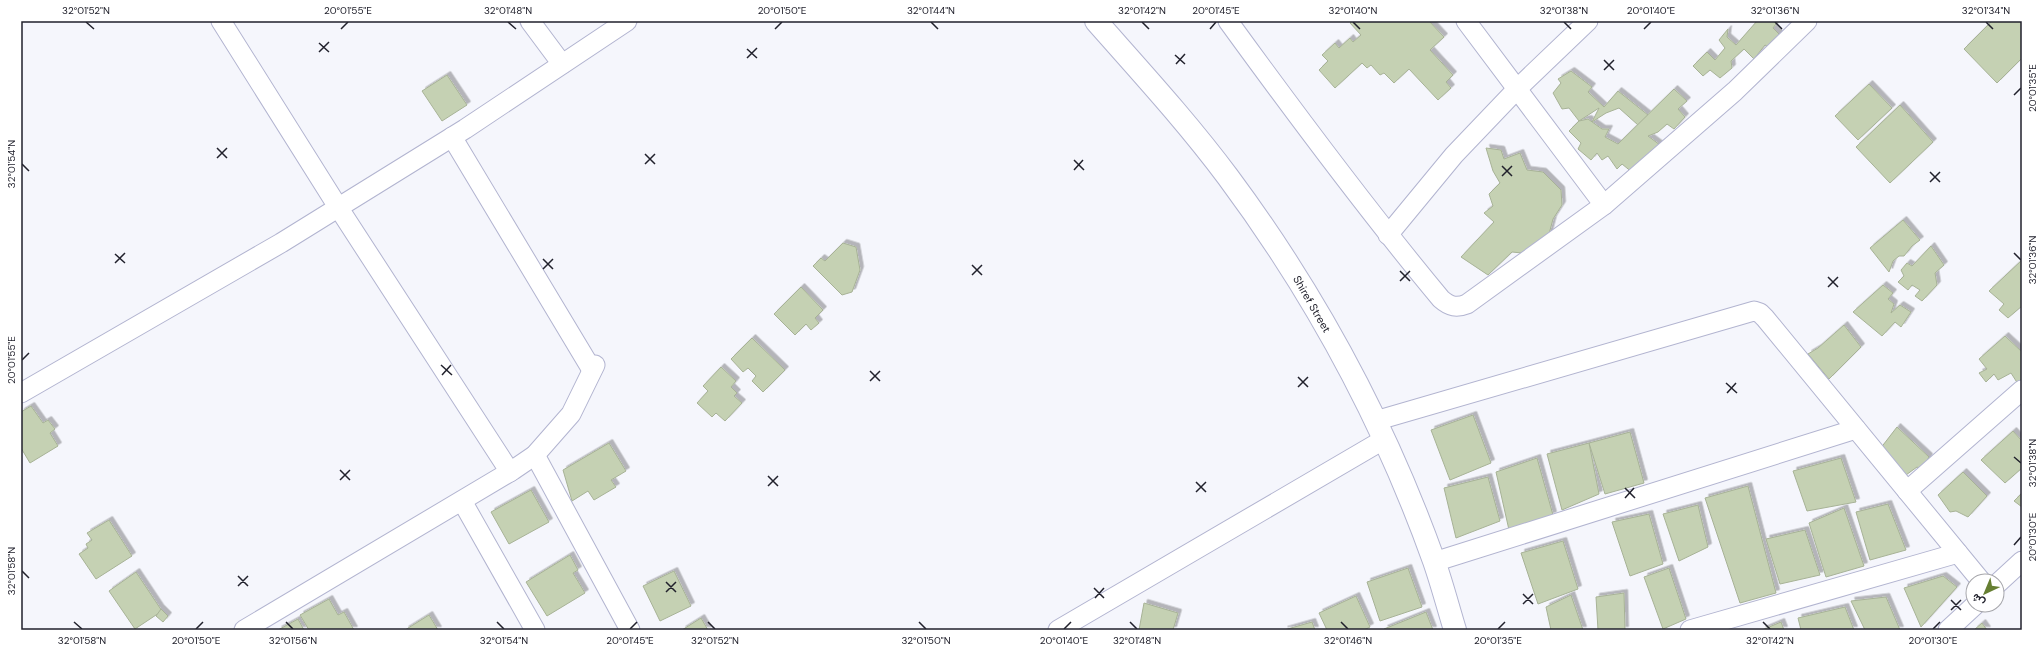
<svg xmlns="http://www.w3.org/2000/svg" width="2043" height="651" viewBox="0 0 2043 651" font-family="'DM Sans',Vazirmatn,sans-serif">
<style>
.building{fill:#c5d1b3;stroke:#a7b296;filter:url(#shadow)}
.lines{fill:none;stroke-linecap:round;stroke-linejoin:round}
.minor-casing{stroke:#b2b4d0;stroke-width:21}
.major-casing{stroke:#b2b4d0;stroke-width:24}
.minor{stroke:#fff;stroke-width:19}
.major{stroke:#fff;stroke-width:22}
.ticks{fill:none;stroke:#21212c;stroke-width:1.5}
.labels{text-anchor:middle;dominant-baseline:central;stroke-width:3.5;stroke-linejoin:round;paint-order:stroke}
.street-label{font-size:11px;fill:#21212c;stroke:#fff}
.neatline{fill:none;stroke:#21212c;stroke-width:1.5}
.ticks-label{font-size:10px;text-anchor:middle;fill:#21212c}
</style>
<defs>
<filter id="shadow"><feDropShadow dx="3.5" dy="-3.5" stdDeviation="0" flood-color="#0004"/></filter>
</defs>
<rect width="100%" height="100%" fill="#f5f6fc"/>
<g class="building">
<path d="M1352,21H1429L1444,37L1430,50L1453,75L1446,82L1451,88L1438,100L1409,69L1394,83L1384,73L1380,75L1371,65L1367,68L1362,63L1335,88L1319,70L1328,61L1322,55L1335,43L1339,48L1350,38L1353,42L1361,35L1350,23Z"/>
<path d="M1757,21H1778L1773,28L1780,35L1770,48L1765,45L1754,59L1744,49L1731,61L1732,68L1720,78L1710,70L1703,76L1693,66L1707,52L1715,60L1725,48L1719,40L1728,29L1727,37L1736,45Z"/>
<path d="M1992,21H2022V58L1997,83L1964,49Z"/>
<path d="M1571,71L1592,87L1588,92L1604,107L1618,91L1648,115L1638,125L1619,108L1606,113L1592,122L1599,108L1579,121L1569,108L1562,109L1553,93L1561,83L1558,79Z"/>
<path d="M447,75L467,105L442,121L422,91Z"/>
<path d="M1869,84L1892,108L1858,140L1835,116Z"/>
<path d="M1674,89L1687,101L1678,109L1685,117L1674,129L1667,124L1658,132L1648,136L1660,145L1633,173L1622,164L1617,169L1608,156L1602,160L1597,153L1591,160L1578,149L1581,143L1569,131L1579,121L1588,119L1602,129H1609L1605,137L1618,144Z"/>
<path d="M1900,105L1933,142L1890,183L1856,147Z"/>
<path d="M1486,148L1501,150L1504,159L1520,153L1527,170L1543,172L1561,190L1562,205L1553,219L1549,234L1522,253L1512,252L1488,275L1461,257L1494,222L1484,213L1493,206L1489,194L1500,183L1493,171Z"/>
<path d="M1903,220L1920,240L1912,246L1904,256H1899L1893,261L1889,272L1870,248Z"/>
<path d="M843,243L856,247L860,270L852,292L842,295L813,266L821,258L825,261Z"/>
<path d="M1931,246L1944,265L1935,273L1937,285L1922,301L1915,296L1920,290L1912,285L1908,290L1898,282L1904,276L1901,270L1907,263L1912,266Z"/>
<path d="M2022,260V306L2008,318L1999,310L2004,304L1989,291Z"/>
<path d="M1883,285L1893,293L1888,299L1894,304L1891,313L1900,305L1911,312L1901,327L1895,322L1882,336L1853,312Z"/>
<path d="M801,287L823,310L815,318L819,323L811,330L806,324L795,335L774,314Z"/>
<path d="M1844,325L1861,347L1829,379L1808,354L1818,348Z"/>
<path d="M2005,336L2022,352V378L2018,384L2011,373L1998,380L1994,374L1986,382L1979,373L1987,369L1979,359Z"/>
<path d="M752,338L785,370L763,392L752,381L756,376L748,368L743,372L731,359Z"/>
<path d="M721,367L736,381L731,387L737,393L734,396L742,403L725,421L716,413L712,417L697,403L708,391L703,386Z"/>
<path d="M31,406L43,423L48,420L55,429L50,433L58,446L30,463L21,448V412Z"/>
<path d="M1473,415L1491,463L1450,480L1431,430Z"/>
<path d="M1897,427L1929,457L1922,470L1917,467L1906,475L1880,449Z"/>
<path d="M2013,431L2022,441V468L2005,483L1981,460Z"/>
<path d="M1630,432L1644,483L1605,494L1589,443Z"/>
<path d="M609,443L626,471L611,480L616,487L594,500L588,491L572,501L563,470Z"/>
<path d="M1589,443L1599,494L1562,510L1547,454Z"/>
<path d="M1537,458L1553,515L1509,530L1496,472Z"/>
<path d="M1841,458L1856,502L1807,511L1793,471Z"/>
<path d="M1963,472L1987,496L1968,517L1956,511L1950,512L1938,495Z"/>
<path d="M1488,477L1500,521L1456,538L1444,488Z"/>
<path d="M1748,486L1776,593L1740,603L1705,498Z"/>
<path d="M531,490L549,522L509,544L491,512Z"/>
<path d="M2022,493V507L2014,501Z"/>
<path d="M1888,504L1906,550L1870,560L1856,512Z"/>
<path d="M1698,505L1708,547L1679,561L1663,514Z"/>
<path d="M1844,508L1864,566L1826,577L1809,523Z"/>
<path d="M1649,514L1663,564L1630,576L1612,522Z"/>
<path d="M109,520L132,556L96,579L79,554L88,548L86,544L92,540L87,533Z"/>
<path d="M1805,530L1820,575L1780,584L1766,539Z"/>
<path d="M1563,541L1578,589L1538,604L1521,553Z"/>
<path d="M570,555L578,570L573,573L585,593L547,616L526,582Z"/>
<path d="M1408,568L1422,607L1380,621L1367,582Z"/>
<path d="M1669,568L1686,619L1663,629L1644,577Z"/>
<path d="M674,571L691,606L660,621L643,586Z"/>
<path d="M136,572L162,611L135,629L109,591Z"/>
<path d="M1943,576L1957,587L1921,627L1904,588Z"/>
<path d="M1624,593L1625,630H1598L1596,597Z"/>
<path d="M1571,595L1583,630H1551L1546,607Z"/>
<path d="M1356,596L1370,627L1364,630H1327L1319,613Z"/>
<path d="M1886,597L1900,630H1865L1851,601Z"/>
<path d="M329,599L338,615L344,612L354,630H309L300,615Z"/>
<path d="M1144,603L1178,613L1173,630H1139Z"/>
<path d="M1845,607L1854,630H1801L1798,618Z"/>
<path d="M161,609L168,616L163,622L156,616Z"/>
<path d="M1426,612L1433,630H1385L1384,629Z"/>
<path d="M429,615L438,630H405Z"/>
<path d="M701,618L708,630H682Z"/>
<path d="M298,619L304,630H278Z"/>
<path d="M1312,622L1315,630H1284Z"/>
<path d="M1781,622L1784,630H1762Z"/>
<path d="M1982,623L1987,630H1974Z"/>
</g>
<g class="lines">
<defs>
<g id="minor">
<path d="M221,21L338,207L510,472"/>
<path d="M530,21L562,64"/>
<path d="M1228,21C1297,116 1366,209 1441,299C1450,307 1457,308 1467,304L1604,205L1735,91L1807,21"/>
<path d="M1466,21L1604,205"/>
<path d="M452,137L592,370"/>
<path d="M1388,235L1454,155L1518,88L1588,21"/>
<path d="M21,393L281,243L465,129L627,21"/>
<path d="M1375,421L1754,311L1760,313L1765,318L1981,581"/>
<path d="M535,455L630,630"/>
<path d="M1907,491L2022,390"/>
<path d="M462,501L535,630"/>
<path d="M1434,562L1856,429"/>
<path d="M1997,584L2022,561"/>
<path d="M244,630L513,470L535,455L571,414L595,365"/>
<path d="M1058,630L1383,440"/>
<path d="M1690,630L1958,553"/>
<path d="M1948,630L1975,605"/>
</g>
<path id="major" d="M1096,21C1141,72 1187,122 1228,177C1315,294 1385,424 1434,561C1442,584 1448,607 1455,630"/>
</defs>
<use href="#minor" class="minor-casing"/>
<use href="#major" class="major-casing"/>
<use href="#minor" class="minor"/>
<use href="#major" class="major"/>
</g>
<path class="ticks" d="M86,22L94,29M508,22L516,29M931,22L938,29M1142,22L1149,29M1353,22L1360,29M1564,22L1571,29M1775,22L1782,29M1986,22L1993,29M341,29L348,22M775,29L782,22M1210,29L1216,22M1644,29L1651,22M319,43L329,52M747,49L757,58M319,52L329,42M1175,55L1185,64M747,58L757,48M1604,60L1614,70M1176,64L1185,54M1604,70L1614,60M2014,95L2021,88M217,148L227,158M645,154L655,164M217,158L227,148M1074,160L1084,170M22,164L29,171M645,164L655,154M1502,166L1512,176M1074,170L1083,160M1930,172L1940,182M1502,176L1512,166M1930,182L1940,172M2014,253L2021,260M115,254L125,263M543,259L553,269M115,263L125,253M972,265L982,275M543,269L553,259M1400,271L1410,281M972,275L982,265M1828,277L1838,287M1400,281L1410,271M1828,287L1838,277M22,360L29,353M441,365L452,375M870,371L880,381M442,375L451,365M1298,377L1308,387M870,381L880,371M1726,383L1737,393M1298,387L1308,377M1727,393L1736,383M2014,457L2021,463M340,470L350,480M768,476L778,486M340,480L350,470M1196,482L1206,492M768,486L778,476M1625,488L1635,498M1196,492L1206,482M1625,498L1634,488M2014,545L2021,537M22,571L29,578M238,576L248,586M666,582L676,592M238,586L248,576M1094,588L1104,598M666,592L676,582M1523,594L1533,604M1095,598L1104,588M1951,600L1961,610M1523,604L1533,594M1951,610L1961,600M74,622L82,629M286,622L293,629M497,622L504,629M708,622L715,629M919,622L926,629M1130,622L1137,629M1341,622L1348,629M1763,622L1770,629M196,629L203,622M630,629L637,622M1064,629L1071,622M1498,629L1505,622M1933,629L1940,622"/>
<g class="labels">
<g class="street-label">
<text transform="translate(1312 304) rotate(60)">Shiref Street</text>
</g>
</g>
<rect width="2043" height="651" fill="none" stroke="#ffffff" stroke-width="44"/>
<g transform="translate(1985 593) rotate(224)"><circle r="19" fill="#ffffff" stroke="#a6a6ab"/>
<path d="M0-3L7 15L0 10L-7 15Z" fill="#667f32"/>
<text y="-6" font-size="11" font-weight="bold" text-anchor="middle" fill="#21212c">ش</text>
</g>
<rect x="22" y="22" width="1999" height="607" class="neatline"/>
<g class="ticks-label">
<text x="86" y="14">32°01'52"N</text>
<text x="348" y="14">20°01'55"E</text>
<text x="508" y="14">32°01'48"N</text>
<text x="782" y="14">20°01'50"E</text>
<text x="931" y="14">32°01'44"N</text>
<text x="1142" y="14">32°01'42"N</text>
<text x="1216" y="14">20°01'45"E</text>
<text x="1353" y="14">32°01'40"N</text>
<text x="1564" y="14">32°01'38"N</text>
<text x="1651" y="14">20°01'40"E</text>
<text x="1775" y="14">32°01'36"N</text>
<text x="1986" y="14">32°01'34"N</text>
<text transform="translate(2032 88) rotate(-90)" y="4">20°01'35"E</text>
<text transform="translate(11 164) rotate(-90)" y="4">32°01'54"N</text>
<text transform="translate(2032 260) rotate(-90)" y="4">32°01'36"N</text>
<text transform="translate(11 360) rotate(-90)" y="4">20°01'55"E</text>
<text transform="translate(2032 463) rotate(-90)" y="4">32°01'38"N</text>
<text transform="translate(2032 537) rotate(-90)" y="4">20°01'30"E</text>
<text transform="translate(11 571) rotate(-90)" y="4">32°01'58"N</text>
<text x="82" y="644">32°01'58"N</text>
<text x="196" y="644">20°01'50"E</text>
<text x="293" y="644">32°01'56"N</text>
<text x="504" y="644">32°01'54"N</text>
<text x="630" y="644">20°01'45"E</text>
<text x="715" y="644">32°01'52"N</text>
<text x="926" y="644">32°01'50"N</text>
<text x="1064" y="644">20°01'40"E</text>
<text x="1137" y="644">32°01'48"N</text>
<text x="1348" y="644">32°01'46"N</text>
<text x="1498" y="644">20°01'35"E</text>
<text x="1770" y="644">32°01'42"N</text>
<text x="1933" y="644">20°01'30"E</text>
</g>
</svg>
